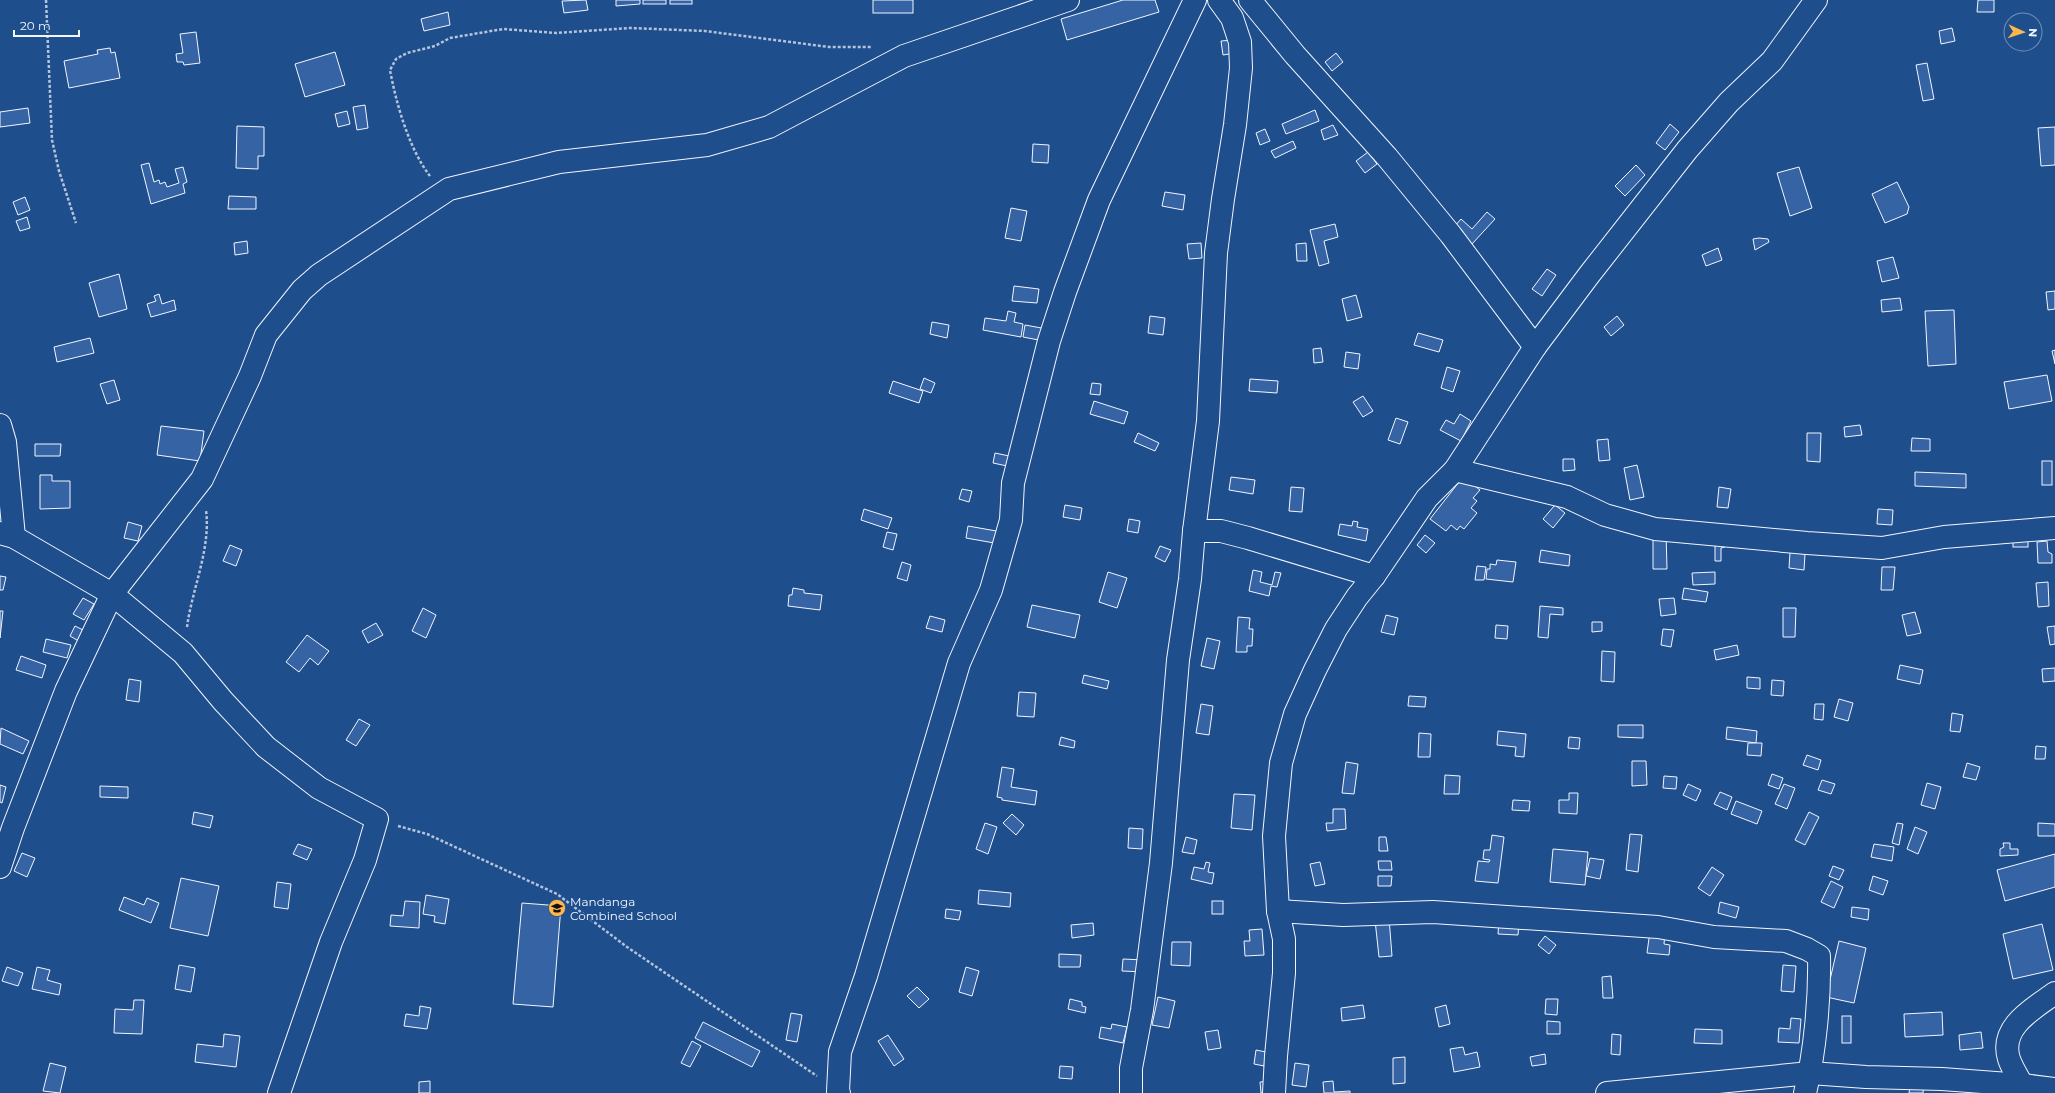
<svg xmlns="http://www.w3.org/2000/svg" width="2055" height="1093" viewBox="0 0 2055 1093" font-family="Montserrat,sans-serif">
<style>
.building{fill:#3563a3;stroke:#f2f6ff}
.lines{fill:none;stroke-linecap:round;stroke-linejoin:round}
.minor-casing{stroke:#f2f6ff;stroke-width:24}
.path{stroke:#b3c4dc;stroke-width:2.5;stroke-dasharray:3 2;stroke-linecap:butt}
.minor{stroke:#1f4e8c;stroke-width:22}
.labels{text-anchor:middle;dominant-baseline:central;stroke-width:3;stroke-linejoin:round;paint-order:stroke}
.poi-label{font-size:12px;fill:#f2f6ff;stroke:#1f4e8c;text-anchor:start}
</style>
<rect width="100%" height="100%" fill="#1f4e8c"/>
<g class="building">
<path d="M586,0L588,10L564,13L562,1Z"/>
<path d="M616,0H640V4L616,6Z"/>
<rect x="643" y="0" width="23" height="4"/>
<rect x="670" y="0" width="22" height="4"/>
<rect x="873" y="0" width="40" height="13"/>
<path d="M1123,0H1155L1159,12L1067,40L1061,19Z"/>
<path d="M1978,0H1994V12H1977Z"/>
<path d="M448,12L450,25L424,31L421,19Z"/>
<path d="M1952,28L1955,41L1941,44L1939,31Z"/>
<path d="M196,32L200,63L184,65L183,62H177L176,54L183,53L180,34Z"/>
<path d="M1234,40L1235,53L1223,55L1221,41Z"/>
<path d="M110,48L111,53L115,52L120,78L69,88L64,61L98,54L97,50Z"/>
<path d="M335,52L345,85L305,97L295,64Z"/>
<path d="M1336,53L1343,62L1332,71L1325,62Z"/>
<path d="M1927,63L1934,99L1923,101L1916,65Z"/>
<path d="M365,105L368,128L357,130L353,107Z"/>
<path d="M28,108L30,123L0,127V112Z"/>
<path d="M1315,110L1319,121L1286,134L1282,124Z"/>
<path d="M347,111L350,124L338,127L335,114Z"/>
<path d="M1670,124L1679,132L1665,150L1656,143Z"/>
<path d="M1333,125L1338,135L1324,140L1321,130Z"/>
<path d="M237,126L264,127V156H258V169L236,168Z"/>
<path d="M2055,127V165L2041,166L2038,128Z"/>
<path d="M1265,129L1270,141L1260,145L1256,133Z"/>
<path d="M1293,141L1296,148L1275,158L1271,151Z"/>
<path d="M1033,144L1049,145L1048,163L1032,162Z"/>
<path d="M1368,152L1377,164L1365,173L1356,161Z"/>
<path d="M149,163L154,182L159,180L160,184L165,182L167,187L179,183L175,169L183,167L187,182L183,184L185,193L151,204L141,165Z"/>
<path d="M1636,165L1645,175L1625,196L1615,186Z"/>
<path d="M1799,167L1812,208L1790,216L1777,173Z"/>
<path d="M1897,182L1909,207L1907,214L1885,223L1872,194Z"/>
<path d="M1165,192L1185,195L1183,210L1162,206Z"/>
<path d="M229,196L256,197V209H228Z"/>
<path d="M25,197L30,210L18,215L13,202Z"/>
<path d="M1011,208L1027,211L1021,241L1005,238Z"/>
<path d="M1487,212L1495,219L1472,244L1454,227L1461,219L1472,229Z"/>
<path d="M27,217L30,228L20,231L16,221Z"/>
<path d="M1335,224L1338,237L1324,241L1329,263L1319,266L1310,230Z"/>
<path d="M1759,238L1768,239L1769,242L1755,250L1753,239Z"/>
<path d="M247,241L248,253L235,255L234,243Z"/>
<path d="M1201,243L1202,258L1189,259L1187,244Z"/>
<path d="M1306,243L1307,261H1297L1296,244Z"/>
<path d="M1718,248L1722,260L1706,266L1702,255Z"/>
<path d="M1893,257L1899,278L1882,282L1877,261Z"/>
<path d="M1547,269L1556,275L1542,296L1532,289Z"/>
<path d="M119,274L127,309L99,317L89,283Z"/>
<path d="M1014,286L1039,289L1037,303L1012,301Z"/>
<path d="M2055,291V309L2048,310L2046,292Z"/>
<path d="M159,294L162,304L174,300L176,310L151,317L147,304L156,301L154,296Z"/>
<path d="M1356,295L1362,317L1347,321L1342,299Z"/>
<path d="M1900,298L1902,310L1882,312L1881,300Z"/>
<path d="M1954,310L1956,364L1928,366L1925,311Z"/>
<path d="M1008,311L1016,313L1014,322L1023,324L1021,337L983,330L985,318L1006,321Z"/>
<path d="M1150,316L1165,318L1163,335L1148,333Z"/>
<path d="M1617,316L1624,325L1611,336L1604,327Z"/>
<path d="M932,322L949,325L947,338L930,334Z"/>
<path d="M1025,325L1047,329L1044,341L1023,337Z"/>
<path d="M1418,333L1443,340L1439,352L1414,345Z"/>
<path d="M90,338L94,353L57,362L54,347Z"/>
<path d="M1321,348L1323,362L1314,363L1313,349Z"/>
<path d="M2055,350V364L2052,351Z"/>
<path d="M1346,352L1360,354L1358,369L1344,367Z"/>
<path d="M1447,367L1460,371L1453,392L1441,388Z"/>
<path d="M2047,375L2052,401L2009,409L2004,382Z"/>
<path d="M924,378L935,383L931,393L920,389Z"/>
<path d="M1250,379L1278,381L1277,393L1249,391Z"/>
<path d="M114,380L120,400L107,404L100,384Z"/>
<path d="M893,381L923,391L919,403L889,393Z"/>
<path d="M1092,383L1101,384L1100,395L1090,394Z"/>
<path d="M1363,396L1373,411L1363,417L1353,402Z"/>
<path d="M1094,401L1128,412L1124,424L1090,414Z"/>
<path d="M1460,414L1471,421L1461,441L1440,430L1446,420L1454,424Z"/>
<path d="M1396,418L1408,422L1400,444L1388,440Z"/>
<path d="M1860,425L1862,435L1845,437L1844,427Z"/>
<path d="M161,426L204,431L200,461L157,455Z"/>
<path d="M1138,433L1159,443L1155,451L1134,442Z"/>
<path d="M1807,433H1821L1820,462L1807,461Z"/>
<path d="M1912,438L1930,439V451H1911Z"/>
<path d="M1608,439L1610,460L1599,461L1597,440Z"/>
<path d="M35,444H61L60,456H35Z"/>
<path d="M995,453L1014,457L1012,467L993,463Z"/>
<path d="M1563,459H1574L1575,470L1563,471Z"/>
<rect x="2042" y="461" width="10" height="24"/>
<path d="M1637,465L1644,497L1630,500L1624,468Z"/>
<path d="M1915,472L1966,474V488L1915,486Z"/>
<path d="M40,475H52V481H70V508L40,509Z"/>
<path d="M1231,477L1255,480L1253,494L1229,490Z"/>
<path d="M1463,477L1480,490L1473,498L1477,501L1471,508L1477,513L1464,529L1460,526L1457,530L1451,525L1446,531L1430,519Z"/>
<path d="M1291,487L1304,488L1302,512L1289,511Z"/>
<path d="M1719,487L1731,489L1728,508L1717,507Z"/>
<path d="M962,489L972,491L969,502L959,499Z"/>
<path d="M1065,505L1082,508L1080,520L1063,517Z"/>
<path d="M1555,505L1565,513L1553,528L1543,519Z"/>
<path d="M864,509L892,518L888,529L861,520Z"/>
<path d="M1878,509L1893,510L1892,525L1877,524Z"/>
<path d="M1129,519L1140,521L1138,533L1127,531Z"/>
<path d="M1353,521L1358,522L1357,527L1368,529L1366,541L1338,535L1340,524L1352,526Z"/>
<path d="M128,522L142,526L138,541L124,538Z"/>
<path d="M968,526L1002,532L1000,544L966,538Z"/>
<path d="M887,532L897,534L893,550L883,547Z"/>
<path d="M1666,532L1667,569H1653V533Z"/>
<path d="M1425,535L1435,543L1426,553L1417,545Z"/>
<rect x="2013" y="535" width="15" height="12"/>
<path d="M1715,541H1725V547L1721,548V561H1715Z"/>
<path d="M2047,541L2048,552L2052,554V563H2038L2037,542Z"/>
<path d="M230,545L242,550L236,566L223,561Z"/>
<path d="M1160,546L1171,550L1165,562L1155,557Z"/>
<path d="M1541,550L1570,555L1569,566L1539,562Z"/>
<path d="M1790,552L1805,554L1804,570L1789,568Z"/>
<path d="M1497,560L1516,562L1513,582L1486,579L1487,569H1490V564L1496,565Z"/>
<path d="M902,562L911,565L907,581L897,578Z"/>
<path d="M1477,566L1486,567L1484,580H1475Z"/>
<path d="M1882,567H1895L1893,590H1881Z"/>
<path d="M1253,570L1262,572L1260,582L1272,585L1275,572L1281,573L1277,587L1271,586L1269,596L1249,591Z"/>
<path d="M1108,572L1127,578L1117,608L1099,602Z"/>
<path d="M1715,572V584L1693,585L1692,573Z"/>
<path d="M0,576L6,577L3,590H0Z"/>
<path d="M2048,582L2049,606L2038,607L2036,583Z"/>
<path d="M793,588L804,590V593L822,595L820,610L788,606L789,595H792Z"/>
<path d="M1684,588L1708,592L1706,602L1682,599Z"/>
<path d="M83,598L94,604L84,620L73,614Z"/>
<path d="M1674,598L1676,614L1661,616L1659,599Z"/>
<path d="M1032,605L1080,615L1075,638L1027,627Z"/>
<path d="M1540,606L1563,608V615L1550,614L1548,638L1538,637Z"/>
<path d="M423,608L436,615L426,638L412,631Z"/>
<path d="M1783,608H1796L1795,637H1783Z"/>
<path d="M0,611H3L0,638Z"/>
<path d="M1915,612L1921,633L1907,636L1902,615Z"/>
<path d="M1386,615L1398,618L1394,635L1381,632Z"/>
<path d="M930,616L945,620L942,632L926,628Z"/>
<path d="M1238,617L1250,618L1249,629H1253L1252,646H1247V652H1236Z"/>
<path d="M1592,622H1602V631L1592,632Z"/>
<path d="M376,623L383,635L368,643L362,631Z"/>
<path d="M1496,625L1508,626L1507,639L1495,638Z"/>
<path d="M75,626L87,632L82,643L70,636Z"/>
<path d="M2055,626V644L2050,645L2047,627Z"/>
<path d="M1663,629L1674,630L1671,647L1661,645Z"/>
<path d="M307,635L329,651L318,665L310,658L299,672L286,662Z"/>
<path d="M1207,638L1220,641L1214,669L1201,666Z"/>
<path d="M46,639L71,645L67,658L43,652Z"/>
<path d="M1737,645L1739,655L1716,660L1714,650Z"/>
<path d="M1602,651L1615,652L1614,682L1601,681Z"/>
<path d="M21,656L46,665L42,678L16,670Z"/>
<path d="M1900,665L1923,670L1920,684L1897,679Z"/>
<path d="M2055,668V681L2043,682L2042,669Z"/>
<path d="M1084,675L1109,681L1107,689L1082,683Z"/>
<path d="M1747,677L1760,678V689L1747,688Z"/>
<path d="M129,679L141,681L139,702L126,700Z"/>
<path d="M1772,680L1784,681L1783,696L1771,695Z"/>
<path d="M1019,692L1036,693L1034,717L1017,716Z"/>
<path d="M1409,696L1426,697L1425,707L1408,706Z"/>
<path d="M1839,699L1853,703L1848,721L1834,717Z"/>
<path d="M1201,704L1213,706L1209,735L1196,733Z"/>
<path d="M1815,704H1824L1823,720L1814,719Z"/>
<path d="M1952,713L1963,715L1960,732L1950,731Z"/>
<path d="M359,719L370,725L356,746L346,740Z"/>
<path d="M1618,725H1643V738L1618,737Z"/>
<path d="M1727,727L1757,731L1756,743L1726,739Z"/>
<path d="M1,728L29,741L23,754L0,744Z"/>
<path d="M1498,731L1526,734L1524,757L1515,756L1516,747L1497,745Z"/>
<path d="M1419,733L1431,734L1430,757H1418Z"/>
<path d="M1061,737L1075,741L1074,748L1059,745Z"/>
<path d="M1569,737L1580,738L1579,749L1568,748Z"/>
<path d="M1748,743H1762L1761,756L1747,755Z"/>
<path d="M2036,746L2046,747L2045,759H2035Z"/>
<path d="M1807,755L1821,760L1818,770L1803,765Z"/>
<path d="M1632,761H1646L1647,785L1632,786Z"/>
<path d="M1346,762L1358,764L1354,794L1342,793Z"/>
<path d="M1967,763L1980,767L1976,780L1963,777Z"/>
<path d="M1002,767L1014,769L1011,787L1037,791L1035,805L1002,800V798L997,797Z"/>
<path d="M1772,774L1783,778L1779,789L1768,785Z"/>
<path d="M1445,775L1460,776L1459,794H1444Z"/>
<path d="M1664,776L1677,777L1676,789L1663,788Z"/>
<path d="M1822,780L1835,784L1831,794L1818,790Z"/>
<path d="M1927,783L1941,787L1935,809L1921,805Z"/>
<path d="M1688,784L1701,790L1696,801L1683,795Z"/>
<path d="M1784,784L1795,788L1787,809L1775,804Z"/>
<path d="M0,785L6,787L2,803L0,802Z"/>
<path d="M100,786L128,787V798L100,797Z"/>
<path d="M1720,792L1732,797L1727,810L1714,804Z"/>
<path d="M1569,793H1578L1577,814L1559,813V800H1569Z"/>
<path d="M1234,794L1255,795L1252,830L1231,828Z"/>
<path d="M1513,800L1530,801L1529,811L1512,810Z"/>
<path d="M1736,801L1762,811L1757,824L1731,814Z"/>
<path d="M1333,809H1345L1346,829L1327,831L1326,823H1333Z"/>
<path d="M194,812L213,816L210,828L192,824Z"/>
<path d="M1809,812L1819,817L1805,845L1795,840Z"/>
<path d="M1012,814L1024,825L1016,835L1003,823Z"/>
<path d="M985,823L997,827L988,854L976,849Z"/>
<path d="M1897,823L1903,824L1899,845L1892,843Z"/>
<path d="M2038,823L2055,824V836H2038Z"/>
<path d="M1915,827L1927,832L1918,854L1907,849Z"/>
<path d="M1129,828L1143,829L1142,849L1128,848Z"/>
<path d="M1630,834L1642,835L1638,872L1626,870Z"/>
<path d="M1492,835L1504,837L1498,883L1475,881L1478,861L1489,862L1490,860L1483,859L1484,850H1490Z"/>
<path d="M1186,837L1197,840L1194,854L1182,852Z"/>
<path d="M1379,837H1386L1388,851H1379Z"/>
<path d="M2003,843H2010V849H2018V855L2000,856V849L2004,847Z"/>
<path d="M298,844L312,849L307,860L293,854Z"/>
<path d="M1874,844L1894,847L1892,861L1871,857Z"/>
<path d="M1553,849L1588,852L1585,885L1550,882Z"/>
<path d="M22,853L35,858L27,877L14,871Z"/>
<path d="M2055,854V887L2005,901L1997,870Z"/>
<path d="M1590,858L1604,860L1600,879L1586,876Z"/>
<path d="M1378,861H1391L1392,870H1379Z"/>
<path d="M1206,862L1210,863L1208,872L1214,873L1212,884L1191,879L1194,867L1204,869Z"/>
<path d="M1320,862L1325,884L1315,886L1310,864Z"/>
<path d="M1833,866L1844,870L1839,880L1829,876Z"/>
<path d="M1712,867L1724,875L1710,896L1698,888Z"/>
<path d="M1378,876H1392L1391,886H1378Z"/>
<path d="M1873,876L1888,881L1883,895L1869,890Z"/>
<path d="M181,878L219,886L208,936L170,928Z"/>
<path d="M1831,881L1843,887L1834,908L1821,902Z"/>
<path d="M277,882L291,884L288,909L274,907Z"/>
<path d="M979,890L1011,893L1010,907L978,904Z"/>
<path d="M426,895L449,899L445,924L434,922L435,916L423,914Z"/>
<path d="M124,897L144,905L147,898L159,903L151,923L119,910Z"/>
<path d="M405,901L420,902L419,928L390,926L391,915L403,916Z"/>
<rect x="1212" y="901" width="11" height="13"/>
<path d="M1720,902L1739,907L1736,918L1718,913Z"/>
<path d="M522,903L561,906L553,1007L513,1004Z"/>
<path d="M1852,907L1869,909L1868,920L1851,917Z"/>
<path d="M946,909L961,911L959,920L945,918Z"/>
<path d="M1389,918L1392,956L1379,957L1375,920Z"/>
<path d="M1499,921L1519,923L1518,935L1498,934Z"/>
<path d="M1093,923L1094,935L1072,938L1071,925Z"/>
<path d="M2042,924L2053,970L2013,979L2003,934Z"/>
<path d="M1262,929L1264,955L1245,956L1244,941H1250L1249,930Z"/>
<path d="M1650,931L1665,933L1664,944L1670,945L1669,955L1647,953Z"/>
<path d="M1545,936L1556,945L1549,954L1538,945Z"/>
<path d="M1839,941L1866,948L1854,1003L1826,997Z"/>
<path d="M1172,942H1191L1190,966L1171,965Z"/>
<path d="M1059,954L1081,955L1080,967H1059Z"/>
<path d="M1123,959L1144,960V972L1122,971Z"/>
<path d="M179,965L195,968L191,992L175,989Z"/>
<path d="M1783,965L1796,966L1794,992L1781,991Z"/>
<path d="M7,967L23,973L18,986L2,981Z"/>
<path d="M37,967L50,970L47,980L61,984L59,995L32,989Z"/>
<path d="M966,967L979,971L972,996L959,992Z"/>
<path d="M1611,976L1613,998H1603L1602,977Z"/>
<path d="M917,987L929,999L919,1008L907,996Z"/>
<path d="M1158,997L1175,1001L1169,1028L1152,1025Z"/>
<path d="M1070,999L1082,1002V1006L1086,1007L1085,1013L1068,1009Z"/>
<path d="M1546,999H1558L1557,1015L1545,1014Z"/>
<path d="M134,1000H144L142,1034L114,1033L115,1009L133,1010Z"/>
<path d="M1363,1005L1365,1018L1342,1021L1341,1008Z"/>
<path d="M1446,1005L1450,1024L1439,1027L1435,1008Z"/>
<path d="M420,1006L431,1008L427,1029L404,1026L406,1014L419,1016Z"/>
<path d="M1942,1012L1943,1035L1905,1037L1904,1014Z"/>
<path d="M791,1013L802,1015L797,1042L786,1040Z"/>
<rect x="1842" y="1016" width="9" height="27"/>
<path d="M1791,1018L1801,1019L1799,1043L1778,1042L1779,1028L1790,1029Z"/>
<path d="M1547,1021L1560,1022V1034H1547Z"/>
<path d="M703,1022L760,1051L752,1067L695,1038Z"/>
<path d="M1112,1024L1127,1027L1123,1043L1099,1038L1101,1027L1111,1029Z"/>
<path d="M1695,1029L1722,1030V1044L1694,1043Z"/>
<path d="M1218,1030L1221,1048L1208,1050L1205,1032Z"/>
<path d="M1981,1032L1983,1048L1960,1050L1959,1035Z"/>
<path d="M224,1034L240,1036L236,1067L195,1062L197,1044L223,1047Z"/>
<path d="M1612,1034L1621,1035L1620,1055L1611,1054Z"/>
<path d="M888,1035L904,1059L894,1066L878,1041Z"/>
<path d="M692,1041L701,1046L690,1067L681,1063Z"/>
<path d="M1463,1047L1465,1055L1477,1052L1480,1067L1454,1072L1450,1049Z"/>
<path d="M1256,1050L1266,1052L1264,1066L1254,1064Z"/>
<path d="M1545,1054L1546,1064L1532,1066L1530,1057Z"/>
<path d="M1405,1057V1083L1393,1084V1058Z"/>
<path d="M50,1063L66,1067L60,1093L43,1091Z"/>
<path d="M1295,1063L1309,1065L1306,1087L1292,1085Z"/>
<path d="M1060,1066L1073,1067L1072,1079L1059,1078Z"/>
<path d="M430,1081V1093H419V1082Z"/>
<path d="M1272,1081L1273,1093H1261L1260,1082Z"/>
<path d="M1333,1081L1334,1092L1350,1091V1093H1324L1323,1082Z"/>
<path d="M1911,1081L1924,1082L1923,1093H1909Z"/>
</g>
<g class="lines">
<defs>
<g id="minor">
<path d="M1219,0L1232,18L1240,42L1241,68L1235,125L1223,199L1216,253L1208,421L1194,531H1221L1248,538L1374,576"/>
<path d="M1250,0L1295,55L1387,157L1451,235L1535,347"/>
<path d="M0,425L5,442L14,537"/>
<path d="M1455,470L1567,497L1605,515L1655,529L1807,543L1882,548L1944,537L2055,528"/>
<path d="M0,533L14,537L112,594L183,653L223,701L266,747L319,788L377,819L365,860L331,942L279,1093"/>
<path d="M0,867L13,828L66,691L112,594L202,479L250,376L266,335L302,290L319,275L449,189L559,162L707,145L769,127L904,56L1068,0"/>
<path d="M1278,911L1343,915L1433,912L1658,927L1714,937L1786,941L1807,949L1819,956C1820,998 1815,1052 1805,1093"/>
<path d="M2022,1085C2018,1077 2012,1068 2009,1059C1999,1027 2033,1009 2055,993"/>
<path d="M839,1093L838,1091L840,1052L866,976L959,663L991,590L1011,520L1013,483L1049,341L1065,292L1099,200L1195,0"/>
<path d="M1131,1093V1068L1142,1010L1161,863L1178,660L1190,579L1194,531"/>
<path d="M1274,1093L1276,1056L1284,973V939L1278,911L1274,836L1281,763L1295,714L1315,670L1336,629L1357,597L1374,576L1427,498L1455,470L1535,347L1589,275L1687,150L1729,102L1772,61L1816,0"/>
<path d="M1607,1093L1810,1073L1866,1077L1942,1079L2022,1085L2055,1089"/>
</g>
</defs>
<use href="#minor" class="minor-casing"/>
<g class="path">
<path d="M46,0L52,140L59,171L76,223"/>
<path d="M430,176C409,149 396,103 390,70L396,59L407,53L435,46L450,38L503,29L556,33L630,28L705,31L829,47H871"/>
<path d="M187,627C192,589 211,549 206,510"/>
<path d="M398,826L427,834L557,894L627,947L817,1076"/>
</g>
<use href="#minor" class="minor"/>
</g>
<defs>
<symbol id="school-disc" viewBox="-11 -11 22 22"><circle r="9.5" fill="#ffb74d" stroke="#1f4e8c"/><path d="M0-5L7-2L0 1L-7-2ZM-4 1L0 2.5L4 1V4Q0 6-4 4Z" fill="#111"/></symbol>
</defs>
<g fill-rule="evenodd">
<use href="#school-disc" x="547" y="898" width="20" height="20"/>
</g>
<g class="labels">
<g class="poi-label">
<text x="570" y="901">Mandanga<tspan x="570" dy="14">Combined School</tspan></text>
</g>
</g>
<g transform="translate(2023 32) rotate(93)"><circle r="19" fill="#1f4e8c" stroke="#7391ba"/>
<path d="M0-3L7 15L0 10L-7 15Z" fill="#ffb74d"/>
<text y="-6" font-size="11" font-weight="bold" text-anchor="middle" fill="#f2f6ff">N</text>
</g>
<path d="M14 30v6h65v-6" fill="none" stroke="#f2f6ff" stroke-width="2"/>
<text x="20" y="30" font-size="12" fill="#f2f6ff" stroke="#1f4e8c" stroke-width="3" paint-order="stroke">20 m</text>
</svg>
